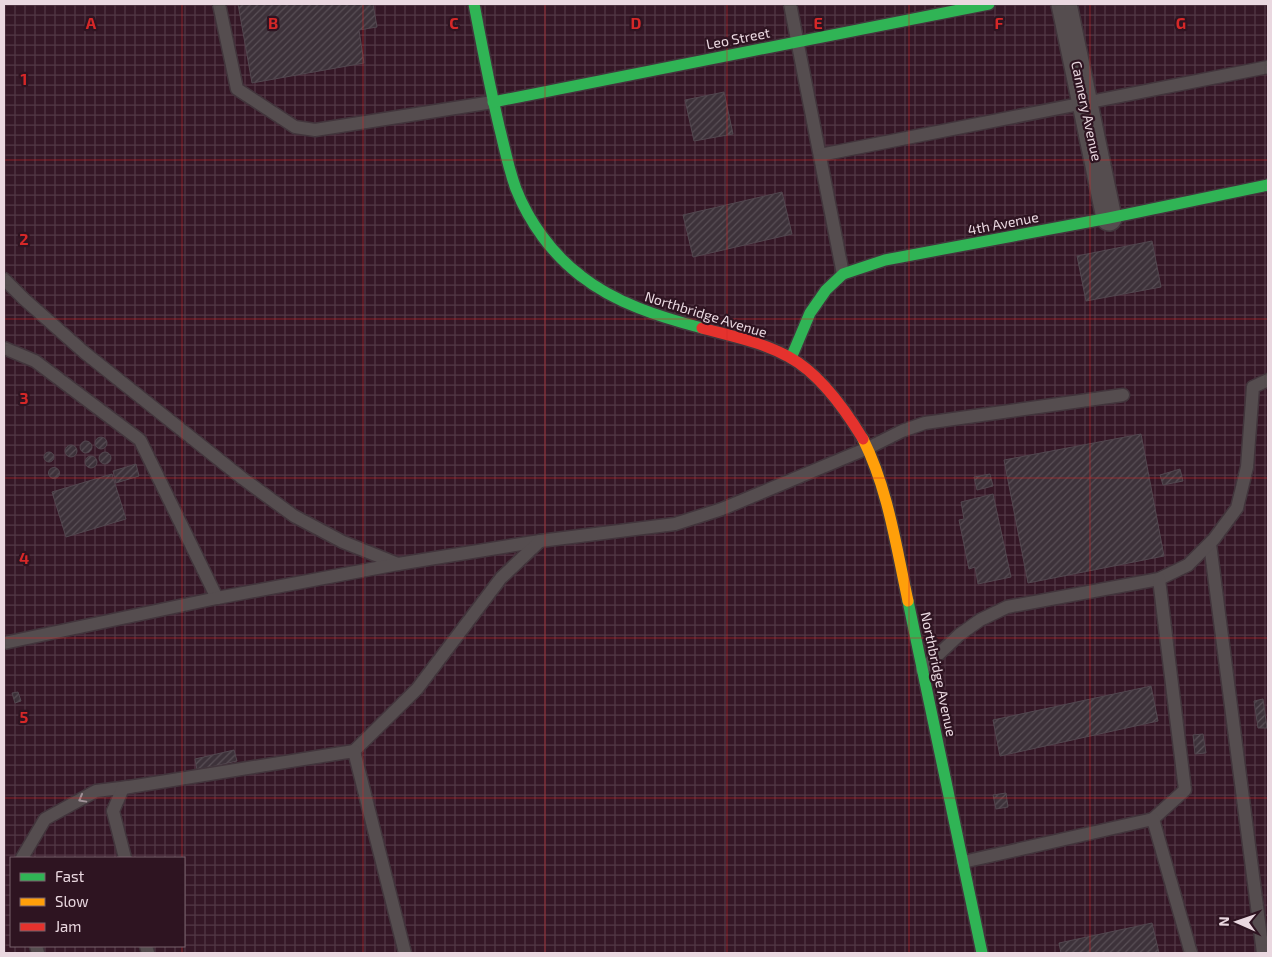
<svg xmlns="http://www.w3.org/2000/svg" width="1272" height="957" viewBox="0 0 1272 957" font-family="'Exo 2',sans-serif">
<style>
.industrial{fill:url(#industrial-grid);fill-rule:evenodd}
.building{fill:url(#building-hatch);stroke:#52474f}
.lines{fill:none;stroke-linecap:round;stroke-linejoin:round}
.lane-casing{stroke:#42353c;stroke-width:15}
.street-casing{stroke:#42353c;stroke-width:28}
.fast-casing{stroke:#42353c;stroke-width:14}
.slow-casing{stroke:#42353c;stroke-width:14}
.jam-casing{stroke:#42353c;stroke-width:14}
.lane{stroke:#554d4f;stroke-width:12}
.street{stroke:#554d4f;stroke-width:25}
.fast{stroke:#30b455;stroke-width:11}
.slow{stroke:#ff9f0a;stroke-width:11}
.jam{stroke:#e5322d;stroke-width:11}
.oneway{stroke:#a09298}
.grid{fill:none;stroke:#d62828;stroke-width:1;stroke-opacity:0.55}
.labels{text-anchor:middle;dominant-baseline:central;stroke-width:4.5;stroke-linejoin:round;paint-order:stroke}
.street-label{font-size:14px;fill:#ead8e0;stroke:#2e1421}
.grid-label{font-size:16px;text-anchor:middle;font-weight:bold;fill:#d62828;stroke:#2e1421;stroke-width:4.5;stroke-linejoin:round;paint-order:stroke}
</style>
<defs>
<pattern id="industrial-grid" width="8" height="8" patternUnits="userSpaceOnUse" patternTransform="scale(1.25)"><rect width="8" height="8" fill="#351726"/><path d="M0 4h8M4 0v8" fill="none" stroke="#523845"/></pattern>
<pattern id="building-hatch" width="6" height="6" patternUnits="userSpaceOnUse" patternTransform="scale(1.25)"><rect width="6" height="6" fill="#3d323a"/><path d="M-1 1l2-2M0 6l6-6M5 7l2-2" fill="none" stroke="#594f56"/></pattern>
</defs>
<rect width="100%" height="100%" fill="#281a21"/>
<path class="industrial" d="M4,4H1268V953H4ZM11,858H184V946H11Z"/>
<g class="building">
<path d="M238,4H373L377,27L359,30L364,63L252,83Z"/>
<path d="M724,92L733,134L694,141L685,100Z"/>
<path d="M782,192L792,234L693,257L683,215Z"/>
<path d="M1152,241L1161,287L1086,301L1077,256Z"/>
<path d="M1141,434L1164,556L1028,583L1004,460Z"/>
<circle cx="101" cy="443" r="6"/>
<circle cx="86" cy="447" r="6"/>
<circle cx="71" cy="451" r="6"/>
<circle cx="105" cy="458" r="6"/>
<circle cx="49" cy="457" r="5"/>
<circle cx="91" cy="462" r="6"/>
<path d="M136,464L139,476L116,483L113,471Z"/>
<circle cx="54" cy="473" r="5.5"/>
<path d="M1180,469L1183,481L1163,485L1160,475Z"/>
<path d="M112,474L126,519L66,537L52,492Z"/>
<path d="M990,474L993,486L977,490L974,477Z"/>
<path d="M993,494L1011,577L978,584L975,567L969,569L959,520L964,519L961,502Z"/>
<path d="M1151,686L1158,721L1000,756L993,720Z"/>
<path d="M18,692L21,701L15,703L12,693Z"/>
<path d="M1263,699L1267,728H1258L1254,701Z"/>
<path d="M1203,734L1206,753L1195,754L1193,735Z"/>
<path d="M234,750L237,761L197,770L195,759Z"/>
<path d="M1006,793L1008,807L996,809L993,795Z"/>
<path d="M1152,923L1159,953H1061L1059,943Z"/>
</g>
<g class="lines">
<defs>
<g id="lane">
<path d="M219,4L237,89L295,127L315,130L493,102"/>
<path d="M790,4L843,274"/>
<path d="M820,155L1268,67"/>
<path d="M4,279L24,299L85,353L242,478L294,516L343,542L398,564"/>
<path d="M4,348L35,361L140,440L217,598"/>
<path d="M1210,544L1263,953"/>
<path d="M4,643L217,598L398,564L540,541L675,524L722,509L868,448L902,431L925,423L1123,395"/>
<path d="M922,670L959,635L980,620L1007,607L1159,579L1188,565L1214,539L1237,508L1247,467L1253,387L1268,380"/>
<path d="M354,751L417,689L501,578L540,541"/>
<path d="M1153,819L1185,790L1159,579"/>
<path d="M22,858L45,819L96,791L129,787"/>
<path d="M125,858L113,811L123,788L354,751L405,953"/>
<path d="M963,862L1153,819L1191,953"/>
<path d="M36,946L38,953"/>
<path d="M146,946L148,953"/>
</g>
<path id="street" d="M1064,4L1109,218"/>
<g id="fast">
<path d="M474,4C482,46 490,89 500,130C505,150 509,170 516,189C529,222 552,254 581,276C615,303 660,317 702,328"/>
<path d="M493,102L989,4"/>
<path d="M791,358L810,313L826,290L843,274L885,260L1109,218L1268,185"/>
<path d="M908,601L982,953"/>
</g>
<path id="slow" d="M863,439C888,489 896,546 908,601"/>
<path id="jam" d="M702,328C731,336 762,342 789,357C819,373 846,411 863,439"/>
</defs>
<use href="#lane" class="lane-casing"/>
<use href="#street" class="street-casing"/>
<use href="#fast" class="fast-casing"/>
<use href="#slow" class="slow-casing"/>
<use href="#jam" class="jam-casing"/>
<use href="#lane" class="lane"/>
<use href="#street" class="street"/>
<use href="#fast" class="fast"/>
<use href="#slow" class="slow"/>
<use href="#jam" class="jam"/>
</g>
<defs><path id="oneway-chevron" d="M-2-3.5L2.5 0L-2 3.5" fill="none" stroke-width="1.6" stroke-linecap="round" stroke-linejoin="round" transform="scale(1.25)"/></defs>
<use class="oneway" href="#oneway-chevron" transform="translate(82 799) rotate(151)"/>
<path class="grid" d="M182,4V858M363,4V953M545,4V953M727,4V953M909,4V953M1090,4V953M4,160H1268M4,319H1268M4,478H1268M4,638H1268M4,798H1268M182,946V953"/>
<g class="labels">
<g class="street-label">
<text transform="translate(738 38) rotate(-11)">Leo Street</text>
<text transform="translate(1087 111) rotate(78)">Cannery Avenue</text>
<text transform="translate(1003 223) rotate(-11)">4th Avenue</text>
<text transform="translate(706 314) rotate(17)">Northbridge Avenue</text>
<text transform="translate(939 674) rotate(78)">Northbridge Avenue</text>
</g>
</g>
<g class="grid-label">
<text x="91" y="29">A</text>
<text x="273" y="29">B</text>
<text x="454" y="29">C</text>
<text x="636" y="29">D</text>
<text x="818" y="29">E</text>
<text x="999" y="29">F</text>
<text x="1181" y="29">G</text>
<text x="24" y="85">1</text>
<text x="24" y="245">2</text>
<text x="24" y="404">3</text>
<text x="24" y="564">4</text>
<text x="24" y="723">5</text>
</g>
<rect width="1272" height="957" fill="none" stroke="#ead8e0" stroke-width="10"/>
<rect x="10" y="857" width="175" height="90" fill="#2e1421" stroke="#79626d"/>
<rect x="20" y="873" width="25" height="8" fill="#30b455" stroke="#79626d"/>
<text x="55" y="882" font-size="15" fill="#ead8e0">Fast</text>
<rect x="20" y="898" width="25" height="8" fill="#ff9f0a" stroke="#79626d"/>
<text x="55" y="907" font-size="15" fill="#ead8e0">Slow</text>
<rect x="20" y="923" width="25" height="8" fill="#e5322d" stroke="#79626d"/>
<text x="55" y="932" font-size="15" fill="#ead8e0">Jam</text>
<g transform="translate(1237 922) rotate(272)" stroke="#2e1421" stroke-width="4" paint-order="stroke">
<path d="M0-4L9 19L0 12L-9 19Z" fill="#ead8e0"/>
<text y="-8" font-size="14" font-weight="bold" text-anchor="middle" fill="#ead8e0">N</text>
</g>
</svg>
